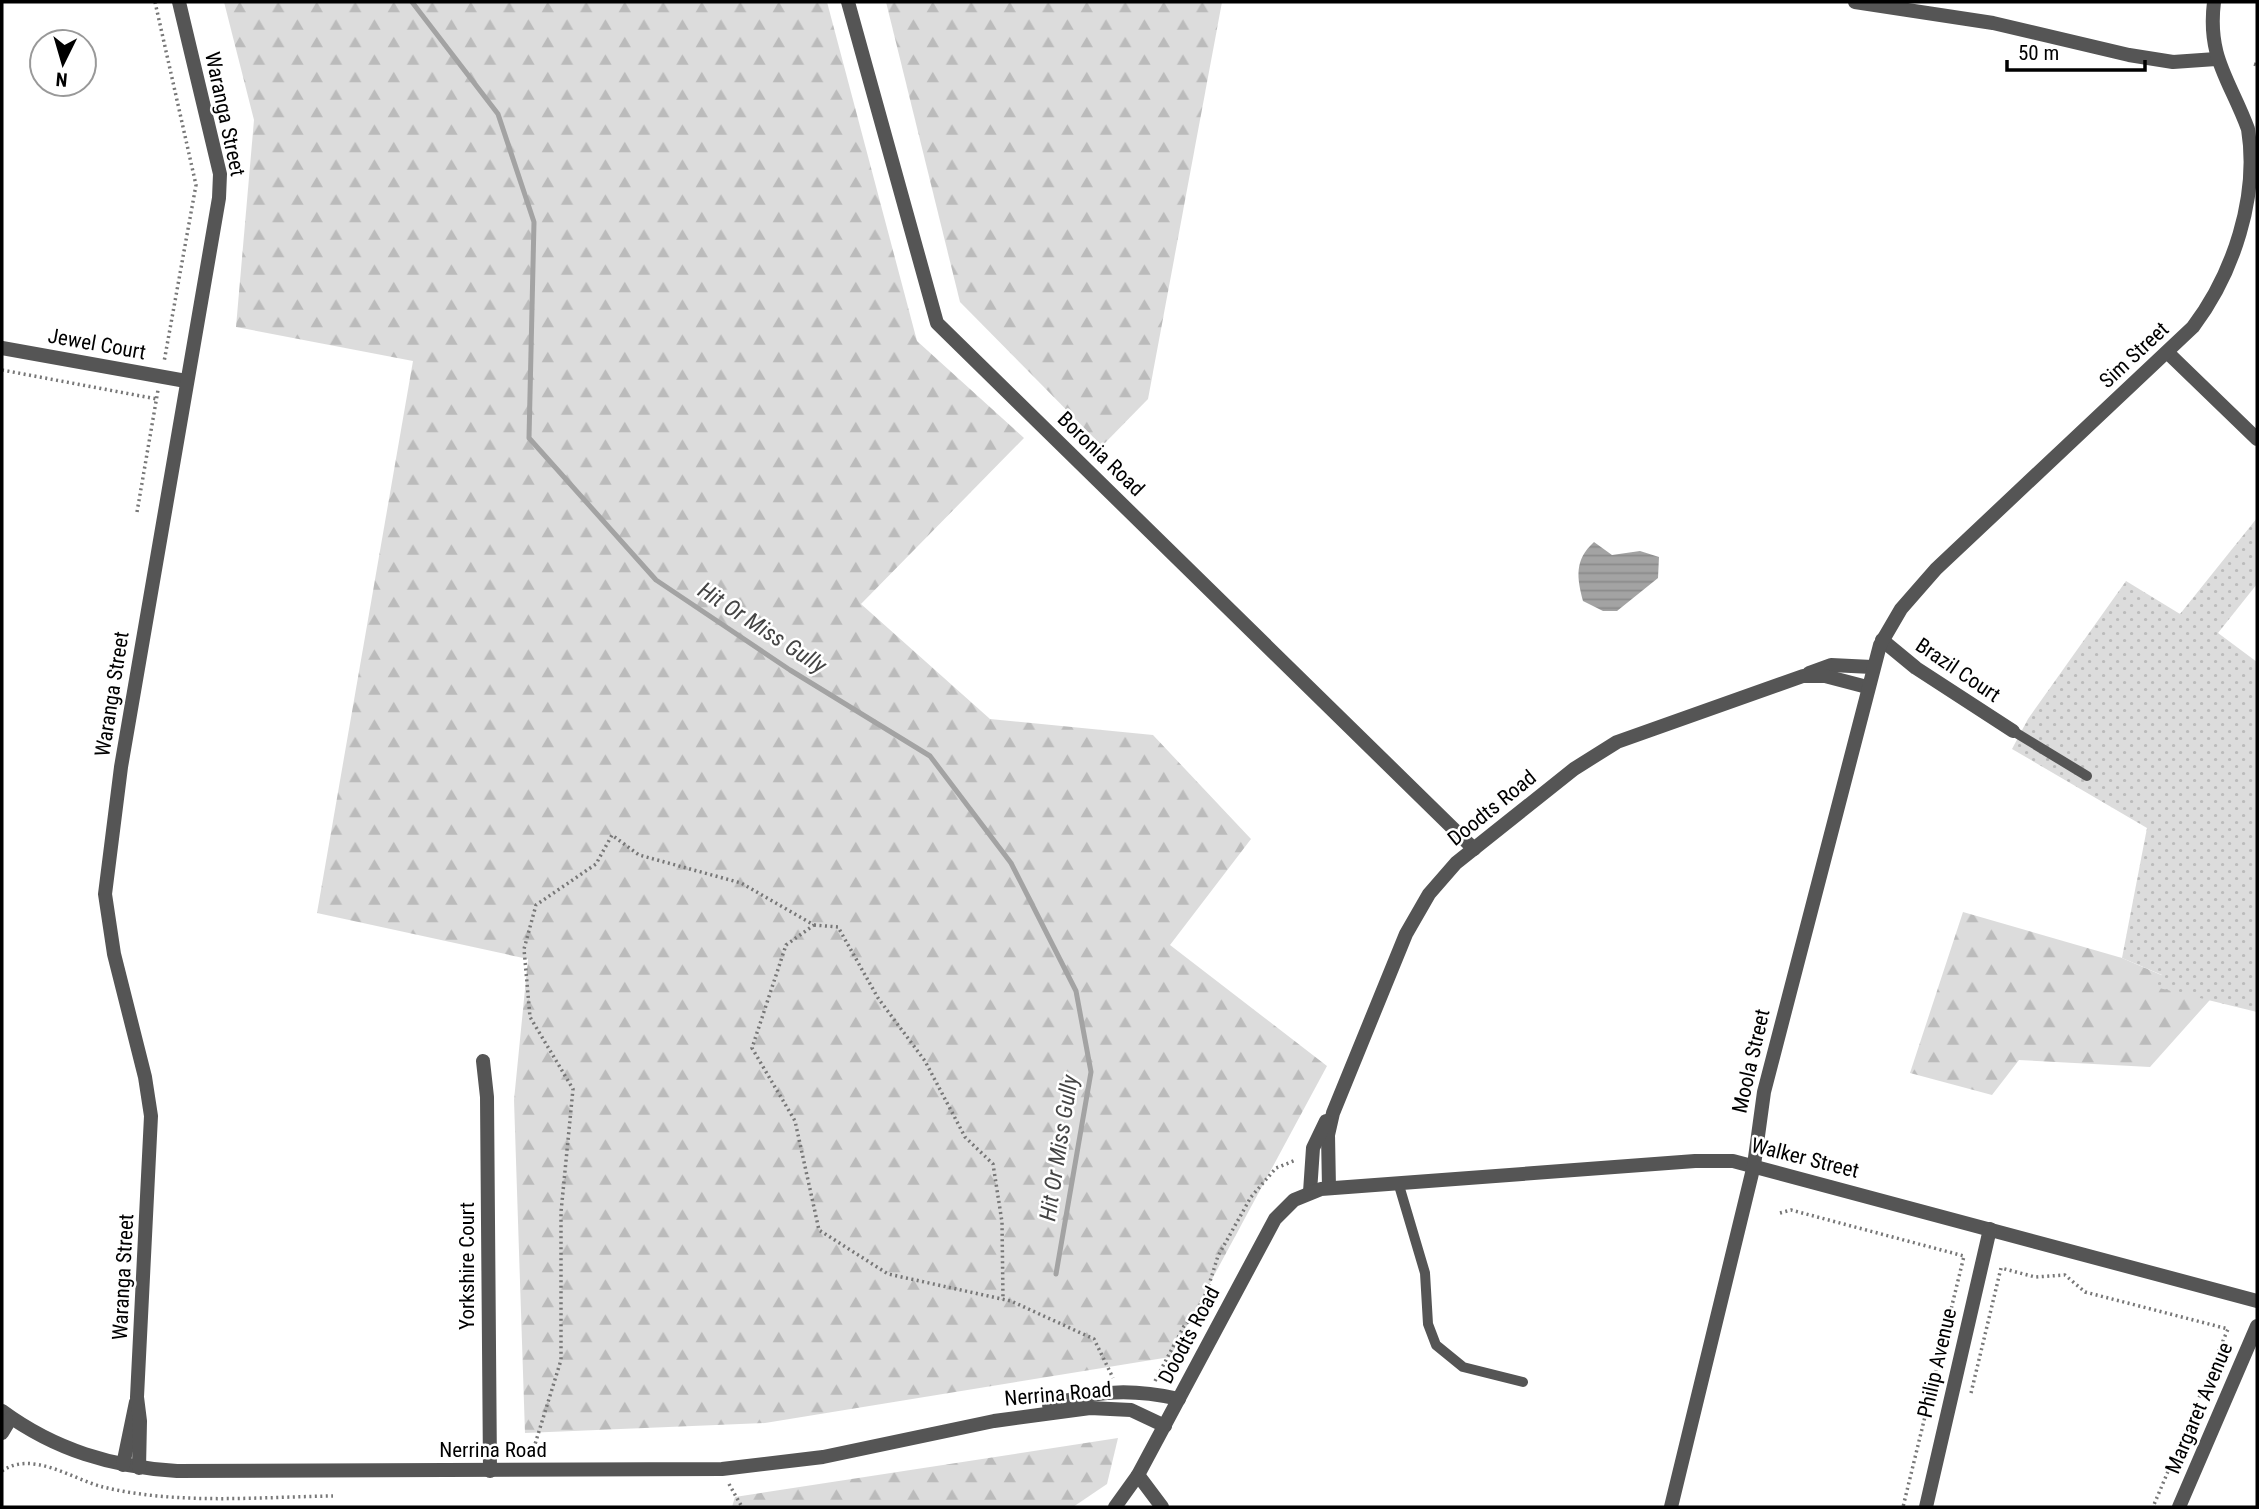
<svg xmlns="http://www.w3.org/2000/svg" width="2259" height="1509" viewBox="0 0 2259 1509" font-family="'Roboto Condensed',sans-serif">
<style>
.forest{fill:url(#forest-firs)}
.park{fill:url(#park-dots)}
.water{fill:url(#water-rules)}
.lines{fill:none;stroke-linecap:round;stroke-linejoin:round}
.stream{stroke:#a3a3a3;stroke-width:5}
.path{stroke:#777;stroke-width:3.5;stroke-dasharray:2 3.5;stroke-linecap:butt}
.lane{stroke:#555;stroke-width:10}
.street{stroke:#555;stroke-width:14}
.labels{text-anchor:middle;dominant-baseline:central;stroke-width:5;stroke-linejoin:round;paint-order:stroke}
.street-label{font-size:21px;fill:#000;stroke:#fff}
.water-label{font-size:23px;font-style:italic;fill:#444;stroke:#fff}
</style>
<defs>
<pattern id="forest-firs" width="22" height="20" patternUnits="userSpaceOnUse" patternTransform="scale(1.75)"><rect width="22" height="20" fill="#dcdcdc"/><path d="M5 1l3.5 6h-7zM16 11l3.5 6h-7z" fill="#bbb"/></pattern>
<pattern id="park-dots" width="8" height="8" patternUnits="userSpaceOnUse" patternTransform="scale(1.75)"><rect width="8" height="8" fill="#dcdcdc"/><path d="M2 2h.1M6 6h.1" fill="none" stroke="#bbb" stroke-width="1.8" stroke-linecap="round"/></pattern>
<pattern id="water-rules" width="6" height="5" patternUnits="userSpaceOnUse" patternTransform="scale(1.75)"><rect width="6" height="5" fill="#a3a3a3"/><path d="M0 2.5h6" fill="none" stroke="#8b8b8b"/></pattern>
</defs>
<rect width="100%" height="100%" fill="#fff"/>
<g class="forest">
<path d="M224,2H827L917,341L1024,438L861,604L990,719L1153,735L1251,839L1170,945L1327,1066L1170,1357L765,1423L525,1433L514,1100L528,959L317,913L413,361L236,327L254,120Z"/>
<path d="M886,2H1222L1148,399L1102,446L960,302Z"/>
<path d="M1963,912L2122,958L2166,977L2225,983L2150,1067L2019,1060L1992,1095L1910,1073Z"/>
<path d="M1118,1438L1107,1484L1073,1507H732L735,1497Z"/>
</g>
<path class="park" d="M2257,518V584L2218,633L2257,662V1012L2155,987L2162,975L2122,958L2147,828L2012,749L2028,719L2126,581L2180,614Z"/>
<path class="water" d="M1594,542L1612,555L1640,551L1659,557L1658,578L1617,611H1603L1583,601C1577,578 1574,560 1594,542Z"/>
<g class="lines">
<path class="stream" d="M412,2L498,114L534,222L529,438L656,580L790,670L930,756L1011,863L1076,991L1091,1072L1056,1274"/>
<g class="path">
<path d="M155,2L196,185L164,362"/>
<path d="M2254,64L2257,65"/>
<path d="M2,370L157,399"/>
<path d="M137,512L158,390"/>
<path d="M814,925L838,927L878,998L925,1061L965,1137L993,1164L1002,1222L1003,1300"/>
<path d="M1780,1213L1791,1210L1964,1256L1903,1507"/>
<path d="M1155,1381L1184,1326L1195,1315L1207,1291L1218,1256L1251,1197L1276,1168L1296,1160"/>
<path d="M1971,1393L2001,1268L2035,1277L2065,1275L2085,1292L2228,1329L2153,1507"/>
<path d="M532,1454L561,1360V1212L573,1089L530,1017L524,949L536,905L596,864L612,835L639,855L741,883L814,925L786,945L752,1048L795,1121L819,1230L888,1274L1011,1301L1094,1339L1113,1378"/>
<path d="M2,1471C32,1450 72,1479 103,1487C177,1505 257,1497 333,1496"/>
<path d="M729,1484L742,1507"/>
</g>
<g class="lane">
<path d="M2013,731L2087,776"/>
<path d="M1398,1182L1425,1273L1428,1324L1436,1345L1463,1367L1523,1382"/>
</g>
<g class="street">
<path d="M848,2L937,323L1474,849"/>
<path d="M1855,2L1993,23L2129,55L2173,62L2216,59"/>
<path d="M2,348L186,381"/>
<path d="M2168,353L2257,439"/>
<path d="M1882,640L1916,668L2013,731"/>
<path d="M1809,673L1831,665L1872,667"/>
<path d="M483,1061L487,1097L490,1471"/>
<path d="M1329,1188L1328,1135L1333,1113L1406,934L1429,894L1456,863L1574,769L1617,742L1803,676H1825L1867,687"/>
<path d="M1310,1192L1313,1148L1326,1121"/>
<path d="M1049,1405C1099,1391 1128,1388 1179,1399"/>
<path d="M2,1411C55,1450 112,1467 177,1471L722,1469L823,1457L994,1421L1090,1408L1131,1410L1165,1426"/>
<path d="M2,1433L11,1418"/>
<path d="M123,1465L136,1402"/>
<path d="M139,1468L140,1421L137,1397L151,1116L145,1077L114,954L105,894L121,767L219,198L220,174L179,2"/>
<path d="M1138,1475L1162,1507"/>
<path d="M1115,1507L1138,1475L1275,1219L1294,1200L1321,1189L1695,1161H1733L2257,1301"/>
<path d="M1671,1507L1754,1165L1764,1092L1880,645L1901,609L1936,569L2193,327C2233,274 2259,197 2248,129C2230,80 2207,58 2214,2"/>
<path d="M1926,1507L1990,1229"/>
<path d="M2179,1507L2257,1326"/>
</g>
</g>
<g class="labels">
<g class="street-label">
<text transform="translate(225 114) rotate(78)">Waranga Street</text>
<text transform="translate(97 344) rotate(10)">Jewel Court</text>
<text transform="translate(2134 355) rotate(-43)">Sim Street</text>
<text transform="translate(1101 454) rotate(44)">Boronia Road</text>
<text transform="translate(1958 670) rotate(34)">Brazil Court</text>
<text transform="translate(112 694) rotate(-81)">Waranga Street</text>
<text transform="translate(1492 808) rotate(-39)">Doodts Road</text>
<text transform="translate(1751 1061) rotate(-77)">Moola Street</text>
<text transform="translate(1805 1158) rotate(14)">Walker Street</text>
<text transform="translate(467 1266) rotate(-90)">Yorkshire Court</text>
<text transform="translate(123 1277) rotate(-87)">Waranga Street</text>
<text transform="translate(1189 1335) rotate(-62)">Doodts Road</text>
<text transform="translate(1937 1363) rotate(-77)">Philip Avenue</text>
<text transform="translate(1058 1394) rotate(-5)">Nerrina Road</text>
<text transform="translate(2199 1408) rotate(-67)">Margaret Avenue</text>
<text x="493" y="1450">Nerrina Road</text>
</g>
<g class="water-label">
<text transform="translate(762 628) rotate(33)">Hit Or Miss Gully</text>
<text transform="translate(1059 1148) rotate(-81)">Hit Or Miss Gully</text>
</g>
</g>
<rect width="2259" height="1509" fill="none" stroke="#000000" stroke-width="7"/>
<g transform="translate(63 63) rotate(185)"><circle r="33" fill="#ffffff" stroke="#999999" stroke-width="2"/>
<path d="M0-5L12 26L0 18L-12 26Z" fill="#000000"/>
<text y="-10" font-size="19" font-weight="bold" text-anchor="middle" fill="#000000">N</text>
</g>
<path d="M2007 60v10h138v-10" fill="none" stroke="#000000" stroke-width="3.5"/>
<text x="2018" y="60" font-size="21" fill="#000000" stroke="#ffffff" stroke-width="5" paint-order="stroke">50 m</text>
</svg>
